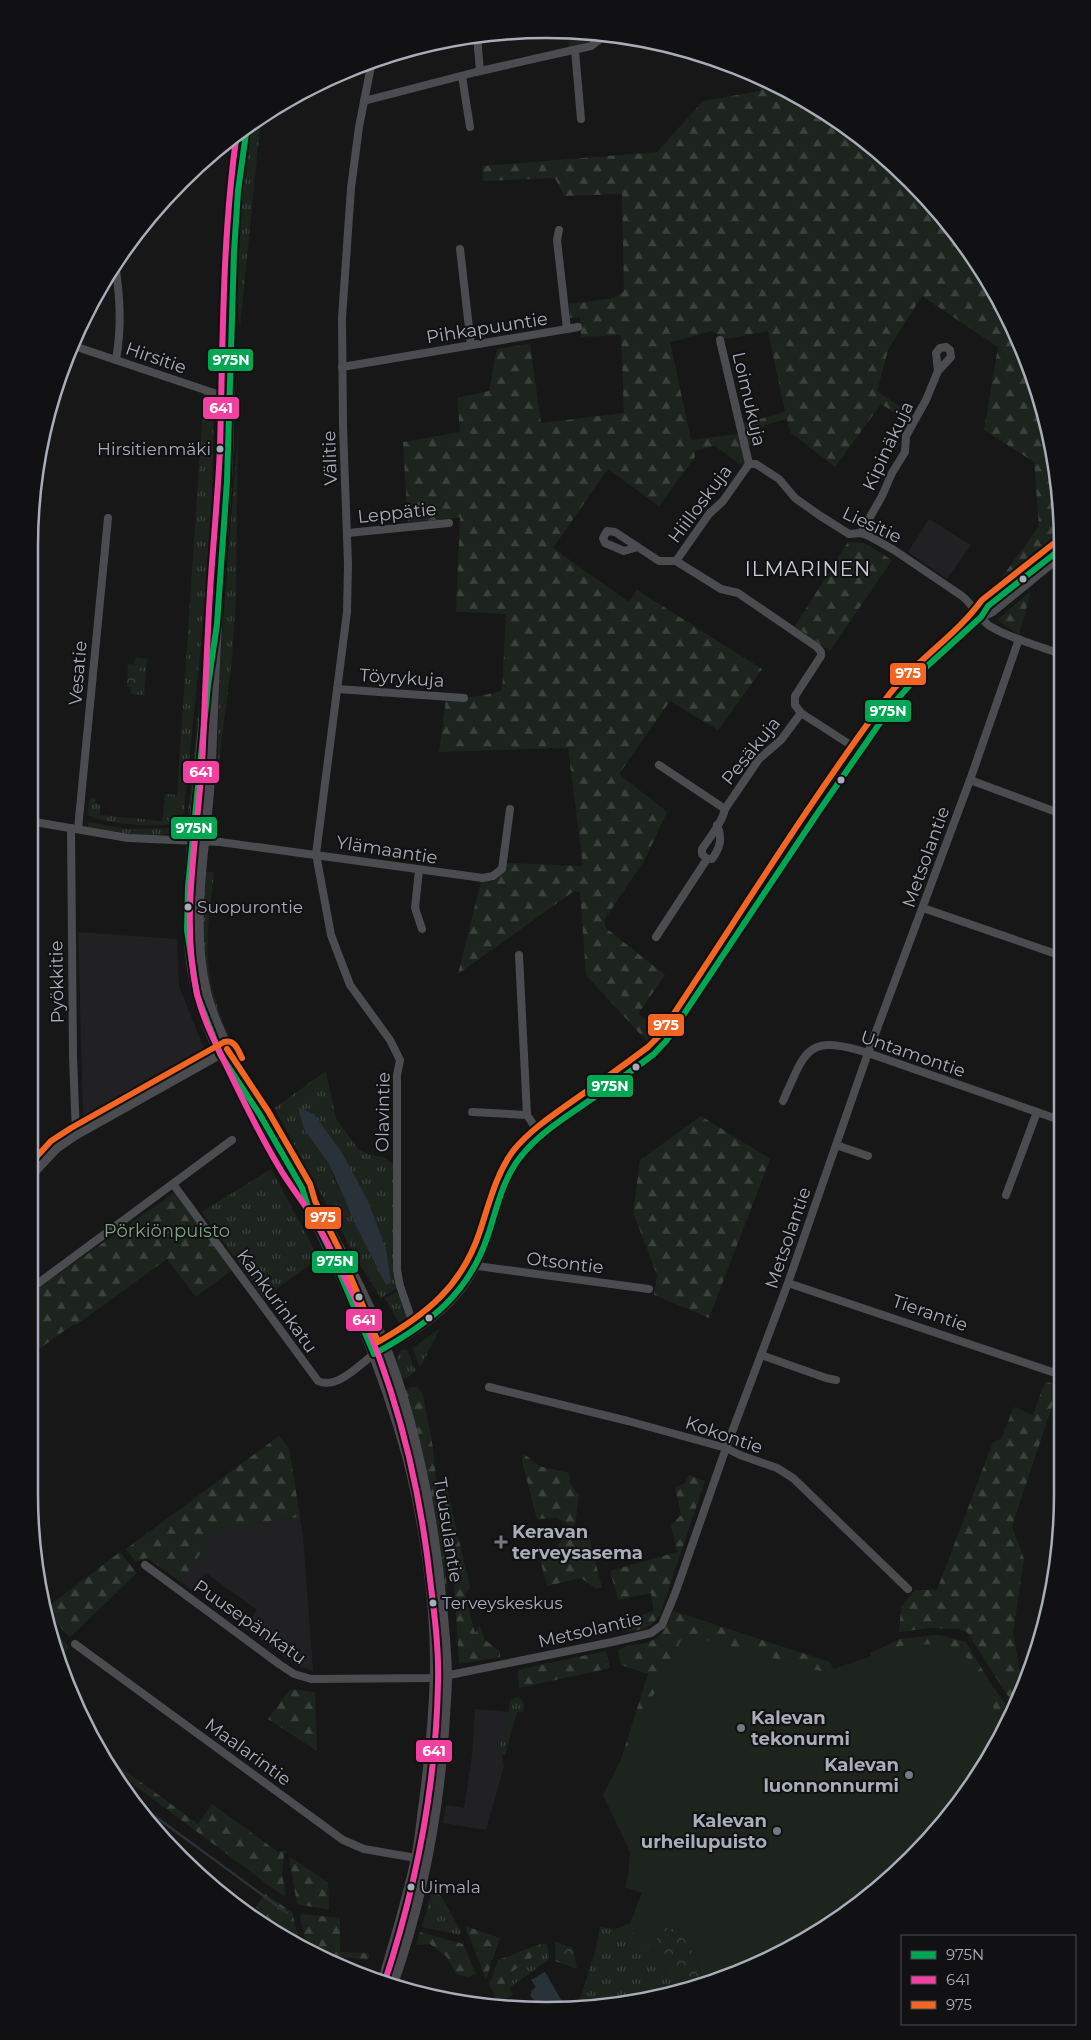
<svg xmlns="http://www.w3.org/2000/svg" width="1091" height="2040" viewBox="0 0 1091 2040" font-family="Montserrat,sans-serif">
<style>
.built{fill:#212123}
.grass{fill:url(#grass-tufts);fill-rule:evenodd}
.forest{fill:url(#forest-firs)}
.park{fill:url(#park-crowns)}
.garden{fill:#1d241e}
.water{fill:#2a3239}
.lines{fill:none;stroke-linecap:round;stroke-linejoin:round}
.stream{stroke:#2a3239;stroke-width:2.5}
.minor{stroke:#4b4c50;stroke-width:8}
.tertiary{stroke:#4b4c50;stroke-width:9}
.secondary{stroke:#4a4a4e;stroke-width:10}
.bus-1-casing{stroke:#111113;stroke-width:10}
.bus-2-casing{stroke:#111113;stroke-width:10}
.bus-3-casing{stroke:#111113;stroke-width:10}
.bus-1{stroke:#00a651;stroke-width:6}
.bus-2{stroke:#f240a1;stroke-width:6}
.bus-3{stroke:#f26522;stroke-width:6}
.bus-dot{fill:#a8adb8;stroke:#111113;stroke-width:2}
.poi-dot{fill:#757880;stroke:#111113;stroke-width:2}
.labels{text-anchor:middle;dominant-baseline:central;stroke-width:4;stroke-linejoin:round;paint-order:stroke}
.bus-label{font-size:17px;fill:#a8adb8;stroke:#111113;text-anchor:start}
.street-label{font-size:18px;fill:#a8adb8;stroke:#111113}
.park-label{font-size:18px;fill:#7fa381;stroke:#111113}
.poi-label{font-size:18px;font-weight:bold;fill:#a8adb8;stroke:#111113;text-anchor:start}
.quarter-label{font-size:20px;letter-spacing:1px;fill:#c9ccd4;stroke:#111113}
.rim{fill:none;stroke:#a8adb8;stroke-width:2.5}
.line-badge{stroke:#111113;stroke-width:2}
.badge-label{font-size:14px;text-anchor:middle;font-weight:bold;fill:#fff}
</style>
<defs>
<pattern id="grass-tufts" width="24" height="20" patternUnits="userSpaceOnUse" patternTransform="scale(1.25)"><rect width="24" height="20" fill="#1d241e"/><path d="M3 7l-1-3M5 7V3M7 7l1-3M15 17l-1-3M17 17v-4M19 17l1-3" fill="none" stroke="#3b413d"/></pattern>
<pattern id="forest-firs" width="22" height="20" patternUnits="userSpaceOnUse" patternTransform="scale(1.25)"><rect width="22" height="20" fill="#1d241e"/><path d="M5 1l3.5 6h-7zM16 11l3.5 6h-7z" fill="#3b413d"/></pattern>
<pattern id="park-crowns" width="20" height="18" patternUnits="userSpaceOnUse" patternTransform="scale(1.25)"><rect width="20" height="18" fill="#1d241e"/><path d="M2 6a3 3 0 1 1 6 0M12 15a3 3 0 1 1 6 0" fill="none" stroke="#3b413d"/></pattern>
</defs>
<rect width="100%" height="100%" fill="#171717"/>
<g class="built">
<path d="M929,519L971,545L947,579L908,552Z"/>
<path d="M78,932L177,939L179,986L205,1051L83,1116Z"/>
<path d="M300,1517L303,1535L313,1671L296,1665L244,1628L257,1610L206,1573L193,1591L181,1582L218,1528Z"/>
<path d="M475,1709L509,1712L506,1736L499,1753L502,1754L504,1766L486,1830L443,1823L446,1805L464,1808L472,1755Z"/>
</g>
<g class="grass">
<path d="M568,32L593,33L594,40L569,47Z"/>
<path d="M261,117L240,327C230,265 243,184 252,122Z"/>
<path d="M239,131L226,258L223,372L220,371L223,222L233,134Z"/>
<path d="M204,393L214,397L212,497L205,602L184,813C181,819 179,823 173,824C159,828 100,823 88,815L89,800L91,798H96L95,803L100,804V815L162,821L165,794L177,795Z"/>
<path d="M238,428L236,596L232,659L217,777L220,665Z"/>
<path d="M218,455L220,484L210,628L189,814L188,812L208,617Z"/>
<path d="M135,657L147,659L144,695L130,694L131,687H141L142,665L134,664Z"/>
<path d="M88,822L128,829L174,828L176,830L174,833L147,837L88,827Z"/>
<path d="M205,872H212L214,874C211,902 206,931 208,960C210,988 220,1016 231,1042L229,1041C214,1008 205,973 202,937C201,916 204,893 205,872Z"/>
<path d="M326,1071L336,1119L359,1150L370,1155L383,1157L393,1164L397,1270L400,1286L381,1298L360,1265L274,1108ZM317,1148L342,1153L352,1173L386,1285L336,1183L329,1164Z"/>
<path d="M271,1169L319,1258L264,1298L202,1212Z"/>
<path d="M397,1292L407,1310L410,1319L408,1326L403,1330L385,1298Z"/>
<path d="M440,1328L421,1366H419L413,1348Z"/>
<path d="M401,1350H407L416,1371L407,1378L399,1379C396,1367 394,1360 401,1350Z"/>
<path d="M517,1697C525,1700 524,1705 523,1712H517L505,1755L499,1753L502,1736L506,1735L510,1700Z"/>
<path d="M431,1894H438L442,1897L461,1932L460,1935L422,1927Z"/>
<path d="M600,1927L631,1931L654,1950L662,1966L674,1975L683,1992L612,2005L611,2002L603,2006L576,2010L596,1949Z"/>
<path d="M540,1944H547L549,1956L548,1960L509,1988L513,1994L505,2000C503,1969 518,1967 542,1951Z"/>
</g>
<g class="forest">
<path d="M758,77L772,84L773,86L776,85L804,98L886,157L975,258L1023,348L1058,478V540L992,591L1039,526L1034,462L984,430L998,347L922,296L888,350L877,391L914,416L910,422L881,404L835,467L790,432L787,419L764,425L747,449L742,424L785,412L768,331L726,339L712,331L670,342L691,440L738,434L746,463L744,467L715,446L694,451L695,457L659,506L608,469L553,548L629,602L637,590L762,669L718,730L670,701L619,774L667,812L645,859L604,920L606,928L665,975L638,1014L664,1032L653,1048L586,975L580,892L574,891L458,974L481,882L494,881L505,871V863L583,866L568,748L439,752L446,700L480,696L502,691L506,614L456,612L460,517L408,524L403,442L460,432L457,398L489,391L497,349L530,344L541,423L624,413L621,335L581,337L580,317L570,318L569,304L614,298L624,291L622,194L564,196L555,178L483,181L482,166L657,152L703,101L760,91Z"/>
<path d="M848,542L864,543L892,560L830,651L795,626Z"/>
<path d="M1031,591L1019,635L997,620Z"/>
<path d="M701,1116L770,1159L709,1318L654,1295L657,1275L633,1212L640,1160Z"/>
<path d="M175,1192L232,1270L196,1297L167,1259L76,1325L74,1324L29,1356V1295Z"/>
<path d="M1045,1381L1059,1386L1012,1526L1024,1559L1013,1633L1022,1683L1013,1704L967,1632L958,1629L931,1628L899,1632L901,1607L915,1590H937L993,1442L1001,1439L1014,1407L1033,1415Z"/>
<path d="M410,1387H417L423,1394L433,1448L447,1587L445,1588L405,1391Z"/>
<path d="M279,1436L289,1448L300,1517L218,1528L181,1582L147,1558L136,1562L126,1549Z"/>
<path d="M523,1453L539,1466L569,1473L571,1485L579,1495L575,1525L571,1526L557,1518L537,1519L522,1461Z"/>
<path d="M689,1475L705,1481L660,1615C649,1629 644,1629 628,1632L625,1630L623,1621L654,1611L651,1593L618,1600L610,1571L677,1552L671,1525L681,1515L675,1487L684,1484Z"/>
<path d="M444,1489H447L470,1587L465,1594L475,1633L480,1625L484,1639L500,1652V1657L459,1664L454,1583Z"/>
<path d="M564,1536L589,1537L602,1588L597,1589L581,1578L547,1586L538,1551L553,1553Z"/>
<path d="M120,1552L137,1573L70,1637L43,1610Z"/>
<path d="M673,1611L830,1662L836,1675L614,1782L648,1674L621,1665L618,1650C628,1644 638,1645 649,1642C662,1637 669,1623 673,1611Z"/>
<path d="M938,1635L966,1642L989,1681L1010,1711L990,1757L880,1671L870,1653L900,1639Z"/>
<path d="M606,1651L610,1668L519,1688L518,1672L521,1669Z"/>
<path d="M290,1689L315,1692L317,1751L268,1719Z"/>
<path d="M97,1750L198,1824L212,1804L278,1852L289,1850L284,1854L282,1874L286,1895L283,1896L106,1764Z"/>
<path d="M290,1857L328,1882L329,1910L297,1904L290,1863Z"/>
<path d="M265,1894L292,1912L301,1947L274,1932L256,1907Z"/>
<path d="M302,1914L340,1918V1952L369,1953V1959L319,1956L308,1951L300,1917Z"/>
<path d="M465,1926L500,1938L486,1979Z"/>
<path d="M420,1932L463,1944L476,1974L468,1977L456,1974L447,1957L430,1944L416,1945Z"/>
<path d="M540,1944L542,1951C517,1968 495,1975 509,2010L500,2008L489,1984L498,1960Z"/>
</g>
<g class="park">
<path d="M128,664L142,665L141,687H127Z"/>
<path d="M46,1621L70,1648L56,1658Z"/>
<path d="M660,1927L679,1930L694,1954L704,1982L703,1986L683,1992L674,1975L662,1966L654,1950L658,1948L656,1935Z"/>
<path d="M555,1942L573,1948L577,1969L555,1961Z"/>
</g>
<path class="garden" d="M684,1634L824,1672L905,1645L939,1644L961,1651L975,1668L1003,1728L993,1753L955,1809L886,1883L832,1924L744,1972L703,1986L704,1982L694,1954L679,1930L660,1927L656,1935L658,1948L654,1950L631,1931L613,1930L630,1923L642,1893L625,1887L628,1877L630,1852L603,1795Z"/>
<g class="water">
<path d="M298,1107L314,1114L342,1153L368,1201L386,1249L391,1282L386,1285L357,1228L329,1164L304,1129Z"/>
<path d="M545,1972L566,2008L563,2010H545L530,1996L532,1990L536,1987L531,1980Z"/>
</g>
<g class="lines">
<path class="stream" d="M126,1795L287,1913"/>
<g class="minor">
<path d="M477,36L480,71"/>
<path d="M575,50L581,119"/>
<path d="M372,61L359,127L351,188L342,318L343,427L348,564L347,612L316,854L331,935L350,985L390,1040L400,1060L397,1075V1270L400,1286L415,1329"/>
<path d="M462,76L470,127"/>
<path d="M364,101L476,72L591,46L608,33"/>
<path d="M460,249L471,345"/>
<path d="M115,263C120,297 122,326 116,360"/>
<path d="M567,329L578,327"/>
<path d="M720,340L749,464"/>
<path d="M74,346L217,394L229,396"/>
<path d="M342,367L567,329L557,240L559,230"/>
<path d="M749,464H756L779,479L795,498L819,515L849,534L861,533L869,536L894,550L962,596C972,604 977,615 986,623C997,634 1042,647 1058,653"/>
<path d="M348,533L449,523"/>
<path d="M861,533L882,496L892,473L905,452L906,436L926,400L938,371L951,357L950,350L946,347L940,348L936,353L938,371"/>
<path d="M638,547L624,551L605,543L603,538L607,531L615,532L659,561H676"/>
<path d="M676,561L721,589L738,593L817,647L821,652V656L795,696V705L801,713L860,751"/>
<path d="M676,561L709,514L723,501L749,464"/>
<path d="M337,689L464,698"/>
<path d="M659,765L725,809"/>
<path d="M970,780L1059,813"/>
<path d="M29,821L128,838L220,842L483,878L493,876L502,869L510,809"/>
<path d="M717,825C723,838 720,848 712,859H707L702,854V849C710,837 722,823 725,809L759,759L781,740L801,713"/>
<path d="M71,828L73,1057L76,1135"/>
<path d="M78,829L108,518"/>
<path d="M419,870L415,908L422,929"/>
<path d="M923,908L1059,955"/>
<path d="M656,937L707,859"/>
<path d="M519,955L527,1115L541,1136"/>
<path d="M783,1101C806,1049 807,1034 868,1053L1060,1120"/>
<path d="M472,1112L527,1115"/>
<path d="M836,1145L868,1156"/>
<path d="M173,1184L318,1381C337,1390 360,1364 374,1354"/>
<path d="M1006,1195L1037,1112"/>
<path d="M477,1266L649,1289"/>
<path d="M788,1283L1061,1375"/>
<path d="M29,1290L232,1140"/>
<path d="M761,1355L826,1378L836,1380"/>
<path d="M1055,1372L1061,1355"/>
<path d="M489,1387L628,1421L726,1448L740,1455L777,1468L793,1478L908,1589"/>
<path d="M145,1565L279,1664L294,1674L311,1679L435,1678L612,1642L651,1633L662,1625L676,1591L726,1448L788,1283L868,1053L970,780L1019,639"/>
<path d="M75,1644L343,1840L364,1849L416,1858"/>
</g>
<g class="tertiary">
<path d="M981,617L992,612L1058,558"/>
<path d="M29,1178L57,1148L76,1135L226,1051"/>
<path d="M374,1354C427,1325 465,1301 486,1242C495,1216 501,1188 515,1164C530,1140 557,1123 580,1107C605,1089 630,1072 654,1054L666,1041L819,811L893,704L924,669L981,617L988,606L1058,551"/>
</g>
<g class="secondary">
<path d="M247,126C244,148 240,170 238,193C228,289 232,386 227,482C224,530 219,578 217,627C214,672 213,717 211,762C208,838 188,916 206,992C213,1020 227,1046 239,1072C257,1110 276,1147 299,1183C304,1191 311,1198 316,1206C329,1228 341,1251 353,1274C401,1366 425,1466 438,1569C442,1604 446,1639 447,1674C447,1694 445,1713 444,1732C438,1818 421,1905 392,1987"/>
<path d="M209,677C203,718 200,760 196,802C185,910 175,995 242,1090"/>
<path d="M303,1191L307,1204C347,1286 383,1368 407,1456C423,1517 435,1597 435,1661C435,1708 430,1755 424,1802C421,1821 420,1840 416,1858C407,1901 394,1942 382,1984"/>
</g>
<defs>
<path id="bus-1" d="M247,126L238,191L234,252L227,481L217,624L208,685L188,887L187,930L197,995L220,1054L260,1115L302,1188L307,1204L330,1250L374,1354C428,1324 468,1296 488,1235C497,1208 503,1177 522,1155C538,1135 560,1121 580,1107C605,1090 630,1072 654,1054L666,1041L819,811L893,704L924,669L981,617L988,606L1058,551"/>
<path id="bus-2" d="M237,132C222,237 223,342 220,448C218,496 213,544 210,592C207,643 205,694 203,745C200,827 179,912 197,994C203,1019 215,1042 226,1065C243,1100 259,1134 279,1167C287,1181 297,1194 306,1207C319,1225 329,1246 339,1266C391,1366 419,1475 431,1587C435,1619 439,1651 438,1683C436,1786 416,1887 384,1984"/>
<g id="bus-3">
<path d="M227,1049L268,1111L310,1184L315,1201L338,1247L378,1342C427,1314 462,1286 480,1231C489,1204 496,1174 513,1151C530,1130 553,1115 574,1100C599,1083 624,1065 648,1047L659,1036C734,924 805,808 885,700C913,662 955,637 982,600L1053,544"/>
<path d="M29,1165L51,1141L71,1128L224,1042C235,1039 238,1050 242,1058"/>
</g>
</defs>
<use href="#bus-1" class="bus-1-casing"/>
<use href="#bus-2" class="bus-2-casing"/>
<use href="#bus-3" class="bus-3-casing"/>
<use href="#bus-1" class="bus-1"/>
<use href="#bus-2" class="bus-2"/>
<use href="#bus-3" class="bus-3"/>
</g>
<g class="bus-dot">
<circle cx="220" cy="449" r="4.5"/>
<circle cx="1023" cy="579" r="4.5"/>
<circle cx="841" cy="780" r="4.5"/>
<circle cx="188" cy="907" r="4.5"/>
<circle cx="636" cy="1067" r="4.5"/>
<circle cx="359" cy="1297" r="4.5"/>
<circle cx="429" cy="1318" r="4.5"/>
<circle cx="433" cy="1603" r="4.5"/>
<circle cx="411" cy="1887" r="4.5"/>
</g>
<g class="poi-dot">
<path d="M498.5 1534.5h5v5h5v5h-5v5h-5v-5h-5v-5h5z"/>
<circle cx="741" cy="1728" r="5"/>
<circle cx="909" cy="1775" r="5"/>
<circle cx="777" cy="1831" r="5"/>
</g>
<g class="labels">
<g class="bus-label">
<text x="211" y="449" text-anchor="end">Hirsitienmäki</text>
<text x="197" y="907">Suopurontie</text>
<text x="442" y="1603">Terveyskeskus</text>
<text x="420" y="1887">Uimala</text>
</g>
<g class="street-label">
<text transform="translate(487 328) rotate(-9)">Pihkapuuntie</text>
<text transform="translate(156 358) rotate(19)">Hirsitie</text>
<text transform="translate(749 399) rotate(77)">Loimukuja</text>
<text transform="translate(888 446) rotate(-65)">Kipinäkuja</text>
<text transform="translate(330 458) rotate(-92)">Välitie</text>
<text transform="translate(700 504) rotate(-53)">Hiilloskuja</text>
<text transform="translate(397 513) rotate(-6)">Leppätie</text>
<text transform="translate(872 525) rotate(25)">Liesitie</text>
<text transform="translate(78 673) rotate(-85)">Vesatie</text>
<text transform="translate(402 678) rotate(4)">Töyrykuja</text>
<text transform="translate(751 751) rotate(-51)">Pesäkuja</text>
<text transform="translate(387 850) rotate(9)">Ylämaantie</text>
<text transform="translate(926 857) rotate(-70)">Metsolantie</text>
<text transform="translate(57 982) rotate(-91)">Pyökkitie</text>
<text transform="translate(913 1054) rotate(19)">Untamontie</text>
<text transform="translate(383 1112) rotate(-89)">Olavintie</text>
<text transform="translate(788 1238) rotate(-71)">Metsolantie</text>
<text transform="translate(565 1263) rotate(7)">Otsontie</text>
<text transform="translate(277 1301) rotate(54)">Kankurinkatu</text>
<text transform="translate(930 1313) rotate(19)">Tierantie</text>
<text transform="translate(724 1435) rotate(19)">Kokontie</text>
<text transform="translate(448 1530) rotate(81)">Tuusulantie</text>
<text transform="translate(250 1622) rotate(35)">Puusepänkatu</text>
<text transform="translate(590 1630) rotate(-13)">Metsolantie</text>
<text transform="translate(248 1752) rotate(36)">Maalarintie</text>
</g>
<g class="park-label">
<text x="167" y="1231">Pörkiönpuisto</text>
</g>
<g class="poi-label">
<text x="512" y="1532">Keravan<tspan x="512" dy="21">terveysasema</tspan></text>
<text x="751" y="1718">Kalevan<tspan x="751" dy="21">tekonurmi</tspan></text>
<text x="899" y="1765" text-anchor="end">Kalevan<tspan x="899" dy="21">luonnonnurmi</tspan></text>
<text x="767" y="1821" text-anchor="end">Kalevan<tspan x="767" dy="21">urheilupuisto</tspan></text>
</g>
<g class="quarter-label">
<text x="808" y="569">ILMARINEN</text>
</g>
</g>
<path d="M0 0H1091V2040H0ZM546 38H546A508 508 0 0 1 1054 546V1494A508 508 0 0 1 546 2002H546A508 508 0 0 1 38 1494V546A508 508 0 0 1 546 38Z" fill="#111113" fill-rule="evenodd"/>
<path class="rim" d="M546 38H546A508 508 0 0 1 1054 546V1494A508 508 0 0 1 546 2002H546A508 508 0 0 1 38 1494V546A508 508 0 0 1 546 38Z"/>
<g class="line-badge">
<rect x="207" y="348" width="47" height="24" rx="5" fill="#00a651"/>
<rect x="202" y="396" width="38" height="24" rx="5" fill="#f240a1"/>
<rect x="889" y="662" width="38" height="24" rx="5" fill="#f26522"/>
<rect x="864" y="699" width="48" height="24" rx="5" fill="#00a651"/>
<rect x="182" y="760" width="38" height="24" rx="5" fill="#f240a1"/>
<rect x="170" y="816" width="48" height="24" rx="5" fill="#00a651"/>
<rect x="647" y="1013" width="38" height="24" rx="5" fill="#f26522"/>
<rect x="586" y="1074" width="48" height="24" rx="5" fill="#00a651"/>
<rect x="304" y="1206" width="38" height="24" rx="5" fill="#f26522"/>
<rect x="311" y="1250" width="48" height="24" rx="5" fill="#00a651"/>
<rect x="345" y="1308" width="38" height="24" rx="5" fill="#f240a1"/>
<rect x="415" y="1739" width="38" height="24" rx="5" fill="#f240a1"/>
</g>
<g class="badge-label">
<text x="231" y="365">975N</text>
<text x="221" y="413">641</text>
<text x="908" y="678">975</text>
<text x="888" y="716">975N</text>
<text x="201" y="777">641</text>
<text x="194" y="833">975N</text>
<text x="666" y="1030">975</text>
<text x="610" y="1091">975N</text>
<text x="323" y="1222">975</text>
<text x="335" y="1266">975N</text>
<text x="364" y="1325">641</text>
<text x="434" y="1756">641</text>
</g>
<rect x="901" y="1935" width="175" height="90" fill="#111113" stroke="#4d4f55"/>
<rect x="911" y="1951" width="25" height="8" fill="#00a651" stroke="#4d4f55"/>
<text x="946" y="1960" font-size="15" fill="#a8adb8">975N</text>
<rect x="911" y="1976" width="25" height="8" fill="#f240a1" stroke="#4d4f55"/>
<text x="946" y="1985" font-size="15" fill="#a8adb8">641</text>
<rect x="911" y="2001" width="25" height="8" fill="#f26522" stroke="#4d4f55"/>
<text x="946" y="2010" font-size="15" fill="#a8adb8">975</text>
</svg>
